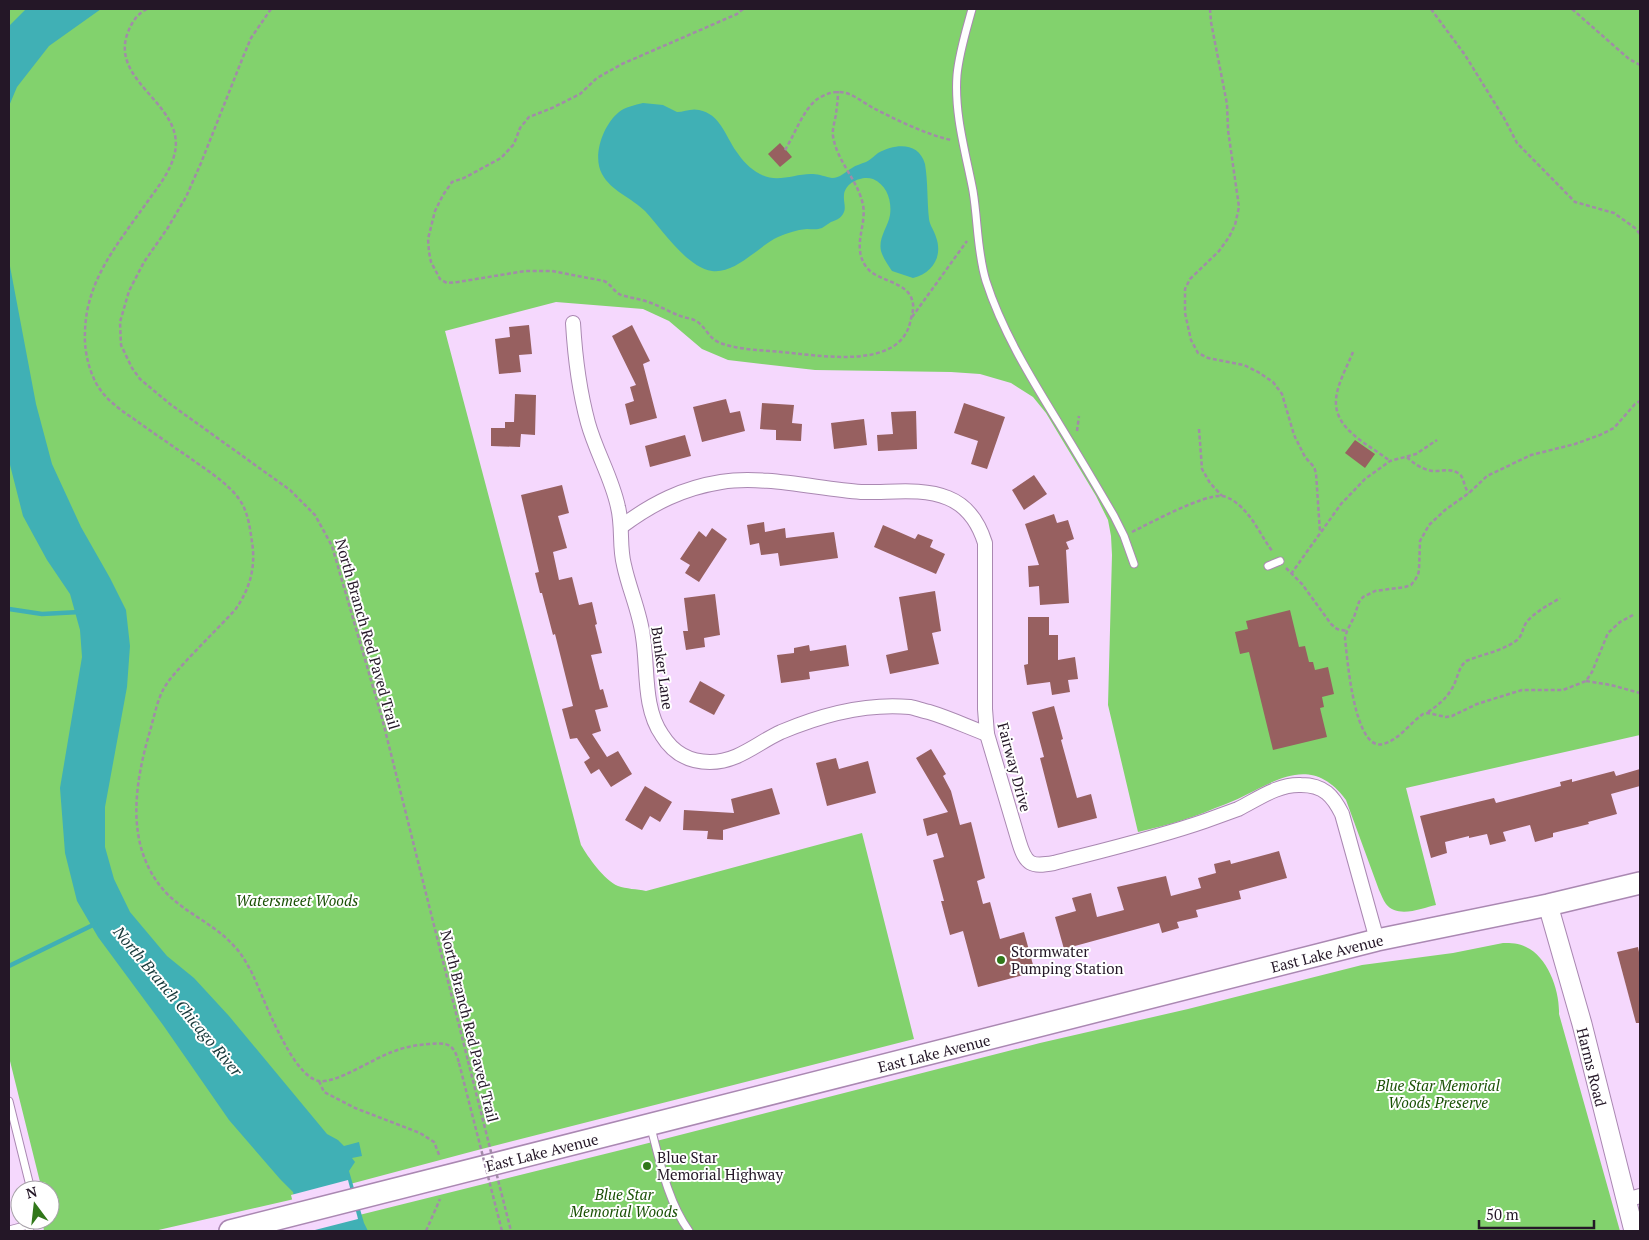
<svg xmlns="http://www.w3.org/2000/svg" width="1649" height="1240" viewBox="0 0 1649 1240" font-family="'PT Serif',serif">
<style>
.green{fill:#82d26d}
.water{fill:#40b0b5}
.pier{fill:#f5d8fd}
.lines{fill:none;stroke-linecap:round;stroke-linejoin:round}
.stream{stroke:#40b0b5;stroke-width:4.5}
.building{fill:#976060}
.service-casing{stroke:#aa88b2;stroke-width:9}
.minor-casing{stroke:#aa88b2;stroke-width:16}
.secondary-casing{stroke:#aa88b2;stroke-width:21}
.primary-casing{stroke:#aa88b2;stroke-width:24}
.path{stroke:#a28ba8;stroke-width:2.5;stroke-dasharray:4 2.5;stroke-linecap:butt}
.service{stroke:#fff;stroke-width:7}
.minor{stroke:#fff;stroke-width:14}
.secondary{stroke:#fff;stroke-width:19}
.primary{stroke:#fff;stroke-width:21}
.path-bridge{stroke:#a28ba8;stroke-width:2.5;stroke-dasharray:4 2.5;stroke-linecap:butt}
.poi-dot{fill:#31771a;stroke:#fff;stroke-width:2}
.labels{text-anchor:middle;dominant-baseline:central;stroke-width:4;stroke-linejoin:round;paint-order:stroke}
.street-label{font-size:15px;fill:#241727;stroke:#fff}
.park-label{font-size:15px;font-style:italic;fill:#1a5105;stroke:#fff}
.poi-label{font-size:15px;fill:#241727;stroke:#fff;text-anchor:start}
.water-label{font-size:16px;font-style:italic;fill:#17393a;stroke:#fff}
</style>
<rect width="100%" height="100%" fill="#f5d8fd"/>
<g class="green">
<path d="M9,9H1640V735L1406,788L1436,905C1422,908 1398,919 1386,904C1383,900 1381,894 1379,890L1346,800C1308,749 1269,787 1226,804C1212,809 1197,816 1183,820C1168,825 1153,828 1138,832L1108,705L1112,555L1111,536L1108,520L1096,496L1046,413L1033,397L1011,383L980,374L951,372L815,370L728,360L702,349L669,321L643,309L556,302L445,331L581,845C588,857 604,880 618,886C626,889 637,889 646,891L862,833L914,1039L474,1151L290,1200L154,1231H44L42,1220H50V1190H42L9,1057Z"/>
<path d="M1503,943C1511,943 1519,943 1526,947C1548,957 1560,991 1559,1014L1620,1231H295L629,1148L1040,1043L1188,1009L1362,965L1453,953Z"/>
</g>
<g class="water">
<path d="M26,9H101L49,46L17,87L9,106V26Z"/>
<path d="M643,103L663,105L677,112C684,112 691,108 699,110C720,114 725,135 736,151C742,160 750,169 760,174C778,184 795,173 813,174C819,174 826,177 832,178C840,178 845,172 852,168C856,165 861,164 866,162C870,160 874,156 878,153C896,143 919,142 925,164C928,182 927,200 929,219C930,226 934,230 936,237C943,256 933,273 913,278L892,271C888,265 883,258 881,251C878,238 888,227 890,215C892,201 887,185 873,179C863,175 845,182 844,195C843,204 849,211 838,219C838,219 832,222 831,222C828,224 825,226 822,228C817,230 812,229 807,229C796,230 787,233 778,237C757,247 736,274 712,271C686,267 662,229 645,211C632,198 611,191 602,174C592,156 603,125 619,112C625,107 635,105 643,103Z"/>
<path d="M9,261L36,404L52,464L81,527L110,578L126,610L130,646L127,687L105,807V847L114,879L130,912L167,956L194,978L229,1016L327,1134L338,1140L344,1146L359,1142L362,1156L352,1158L355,1162L349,1171L364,1223L368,1231H301L293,1192L280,1179L229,1120L163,1025L98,937L77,901L65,853L60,788L82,657L80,630L70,594L47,560L23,516L9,461Z"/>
</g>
<path class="pier" d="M348,1180L358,1219L311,1231H300L291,1195Z"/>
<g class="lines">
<g class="stream">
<path d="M9,609L42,614L80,612"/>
<path d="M9,966L95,924"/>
</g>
</g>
<g class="building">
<path d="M780,143L792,157L780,167L768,154Z"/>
<path d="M529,325L532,354L519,355L521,372L499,374L495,339L510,337L509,327Z"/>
<path d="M632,325L650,361L643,364L657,418L630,425L625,404L634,401L630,387L636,385L612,336Z"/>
<path d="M515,394L536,395L535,435L521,434L520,447L491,446V428H505V422H514Z"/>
<path d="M726,399L730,413L740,411L745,431L702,442L693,407Z"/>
<path d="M762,403L794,405L792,423L802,424L801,441L776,440V430L760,429Z"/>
<path d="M964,403L1005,417L987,469L971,464L978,441L954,433Z"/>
<path d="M916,411L917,449L878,451L877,435L893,434L891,412Z"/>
<path d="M864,419L867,445L834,449L831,423Z"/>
<path d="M685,435L691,456L650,467L645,446Z"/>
<path d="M1355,440L1375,454L1365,468L1345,453Z"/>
<path d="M1034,475L1047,494L1024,510L1012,490Z"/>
<path d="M562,485L569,513L558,516L567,548L553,552L559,580L572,577L579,605L592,602L597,624L595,625L602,653L591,655L600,690L603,689L608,707L595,710L601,731L592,734L607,757L618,751L632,774L611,787L599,769L591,774L584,762L590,758L577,738L570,739L562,709L573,706L555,634L553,635L542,593H540L535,573L539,572L521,495Z"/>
<path d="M1054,514L1057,523L1068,520L1074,539L1066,542L1069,549L1066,550L1069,603L1040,605L1039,586L1029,587L1028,566L1039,565L1025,524Z"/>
<path d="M764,522L765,532L785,528L786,538L834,532L838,558L780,566L778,553L761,555L759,543L750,545L747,525Z"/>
<path d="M883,525L915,539L918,534L933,540L930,547L945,554L936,574L874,547Z"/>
<path d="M712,528L727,539L699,582L685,573L690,565L680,559L699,531L706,537Z"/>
<path d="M935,591L941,631L932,633L939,664L890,674L886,655L908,650L899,597Z"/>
<path d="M715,594L720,635L704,638L705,647L686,650L683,631H688L684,598Z"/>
<path d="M1290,610L1299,647L1305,646L1309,662H1313L1315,670L1328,667L1334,694L1322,697L1324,707L1320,708L1327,737L1273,750L1249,652L1240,654L1235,632L1248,629L1246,621Z"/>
<path d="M1028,617H1049V635H1058V660L1075,657L1078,679L1068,680L1070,692L1052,695L1050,682L1027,685L1024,665L1028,664Z"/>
<path d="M809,645L810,651L846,645L849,666L809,672L810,679L781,683L777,655L794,653V648Z"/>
<path d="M700,681L725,695L714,715L689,702Z"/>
<path d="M1054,706L1063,739L1061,740L1077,798L1091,794L1097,818L1058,828L1040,758L1044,757L1032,712Z"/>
<path d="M931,749L946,774L943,776L951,791L960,825L971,822L985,878L977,881L983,904L990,902L1000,939L1024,932L1035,972L978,987L963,931L950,935L941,901H944L933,860L944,857L937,833L927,836L923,819L948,812L916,758Z"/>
<path d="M836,758L839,769L868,761L876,793L827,806L816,763Z"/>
<path d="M1640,769V786L1611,794L1617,814L1588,822L1589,824L1553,833V837L1535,842L1530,825L1503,832L1506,841L1490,845L1487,834L1469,838V836L1445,842L1447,853L1431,858L1420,816L1494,798L1496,803L1561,786L1560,782L1572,779V782L1614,771L1616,776Z"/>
<path d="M645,786L672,802L660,822L650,816L642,830L625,820Z"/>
<path d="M772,788L780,814L723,830V840L707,839L708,831L683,830L684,810L734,813L731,799Z"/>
<path d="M1279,851L1287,878L1239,891L1241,899L1196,910L1198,917L1177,922L1179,928L1162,933L1159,923L1064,949L1055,917L1076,911L1072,898L1091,893L1097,917L1124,910L1117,887L1166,876L1171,896L1201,888L1198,878L1216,873L1214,864L1230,860L1231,864Z"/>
<path d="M1638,947L1640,957V1023H1636L1617,952Z"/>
</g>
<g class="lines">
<defs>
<g id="service">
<path d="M972,9C966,31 959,53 957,75C954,114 966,154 973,191C978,221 977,252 986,281C1002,331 1031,378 1058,422C1077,453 1096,485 1114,516L1124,536L1134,564"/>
<path d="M1268,566L1280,561"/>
<path d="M9,1101L31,1190"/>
<path d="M651,1128C660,1162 668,1202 689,1231"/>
<path d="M9,1230L28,1225L30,1231"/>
</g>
<g id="minor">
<path d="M573,323C575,357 579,390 588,423C596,452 612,478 618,507C623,527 619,546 624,565C629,589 640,612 643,637C648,668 643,708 662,735C673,753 689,762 710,762C738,762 757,743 781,732C821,715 867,703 910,707C916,708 923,711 929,712C949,718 968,727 987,734"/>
<path d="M622,526C653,503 683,488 721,482C764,475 818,489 861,492C889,493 922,487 948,498C968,506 979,524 985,543V709L987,734L1019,842C1026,865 1031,867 1054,863C1105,850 1156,838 1205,821C1216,817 1227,813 1238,809C1258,799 1278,784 1301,785C1324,785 1333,796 1342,814L1377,940"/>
<path d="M1626,1200L1640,1196"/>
</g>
<path id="secondary" d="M1548,905L1582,1024L1634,1231"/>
<path id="primary" d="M230,1231L1377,940L1548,905L1640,883"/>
</defs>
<use href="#service" class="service-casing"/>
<use href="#minor" class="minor-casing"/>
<use href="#secondary" class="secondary-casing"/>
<use href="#primary" class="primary-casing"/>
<g class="path">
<path d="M147,9C137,14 132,22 128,32C108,83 189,105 174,156C170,171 159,186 150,198C121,240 86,278 85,332C84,348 88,368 96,383C105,399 119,409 134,419C152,432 171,445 190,458C206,470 227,482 239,499C248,511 250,528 252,542C256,567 250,589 235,610C219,627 202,644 186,661C178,670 170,678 164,688C157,701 154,717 150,731C135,782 125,842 161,887C181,912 213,922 234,946C241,953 246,962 251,971C263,995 291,1076 319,1081C336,1084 374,1058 392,1052C404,1047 417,1045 429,1044C448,1042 454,1044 459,1063"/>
<path d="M271,9L251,38L243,57L201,163L186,197L167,229L144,262L129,291L120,322L121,345L132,368L140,379L170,404L290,490L315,515L332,546L382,718L468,1061"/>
<path d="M743,9L737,14L622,64L597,78L580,94L552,108L529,117L520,128L514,144L501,158L464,178L452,182L443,195L435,211L428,239L429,252L431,262L440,279L447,283L458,282L525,271H552L604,281C611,284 614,292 621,295C631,298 641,299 651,303C660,306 669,312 678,315C684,318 691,318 696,321C705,326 708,337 718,342C737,350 761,350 781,352C818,355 898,371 910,323C911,317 914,310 913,304C910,281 880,283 867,268C851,247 867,226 863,205C858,180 837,162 833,136C832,129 835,121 836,114C837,106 838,99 838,91"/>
<path d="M1210,9L1211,22L1227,104L1228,130L1239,207L1235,225L1229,237L1219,251L1190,279L1185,289V313L1191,340L1198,353L1208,358L1244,365L1258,372L1273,382L1282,394L1294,435L1305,457L1314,467L1316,473L1320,532"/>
<path d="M1431,9L1465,55L1504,118L1517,143L1575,202L1614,213L1635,228L1640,234"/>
<path d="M1572,9L1629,59L1640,65"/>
<path d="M785,150C795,134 802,112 816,100C822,96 830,92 837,92C851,91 863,103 875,109C899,121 925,134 951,140"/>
<path d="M912,317L967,241"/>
<path d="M1353,352C1347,367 1337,384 1336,400C1334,430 1370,445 1390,461"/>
<path d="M1199,429L1202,469L1210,483L1222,496"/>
<path d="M1077,431L1079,416"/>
<path d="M1407,457C1414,464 1423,470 1434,471C1442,471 1450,468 1458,473C1465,477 1463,487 1469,493"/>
<path d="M1132,532C1150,523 1204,494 1222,496C1230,497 1240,505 1245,511C1256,523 1263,539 1273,552"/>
<path d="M1286,568L1302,584L1331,624L1337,629L1347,631"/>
<path d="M1291,574L1341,504L1365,479L1390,461L1416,454L1437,440"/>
<path d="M1633,615L1620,622L1608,633L1592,672L1586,681L1563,690H1522L1477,704L1452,716L1446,717L1428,713L1423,714C1410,723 1399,740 1383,744C1354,752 1347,656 1345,638L1347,631L1354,617L1359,602L1363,597L1375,591L1405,587L1411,585L1415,580L1418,575L1419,570L1420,541L1429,525L1445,510L1469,493L1487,476L1531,455L1575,444L1600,435L1614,428L1635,404L1640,401"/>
<path d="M1586,681L1611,685L1640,693"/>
<path d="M1428,712C1437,706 1446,699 1451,690C1458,680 1457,669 1466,661C1483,654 1503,651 1517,640C1523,635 1522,629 1526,623C1534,612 1549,605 1560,598"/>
<path d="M319,1081L324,1092L355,1108L420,1133L434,1142L440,1157"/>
<path d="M426,1231L440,1199"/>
</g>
<use href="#service" class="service"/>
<use href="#minor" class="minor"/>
<use href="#secondary" class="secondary"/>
<use href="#primary" class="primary"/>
<g class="path-bridge">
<path d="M468,1061L511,1231"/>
<path d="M459,1063L502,1231"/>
</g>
</g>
<g class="poi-dot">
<circle cx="1001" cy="960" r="5"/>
<circle cx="647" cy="1166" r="5"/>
</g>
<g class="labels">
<g class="street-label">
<text transform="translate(368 634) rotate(74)">North Branch Red Paved Trail</text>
<text transform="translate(663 668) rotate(82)">Bunker Lane</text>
<text transform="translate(1015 767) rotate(75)">Fairway Drive</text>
<text transform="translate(1327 953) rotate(-14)">East Lake Avenue</text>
<text transform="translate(470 1026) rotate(76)">North Branch Red Paved Trail</text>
<text transform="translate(934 1053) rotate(-14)">East Lake Avenue</text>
<text transform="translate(1592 1067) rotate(76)">Harms Road</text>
<text transform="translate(542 1152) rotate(-14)">East Lake Avenue</text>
</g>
<g class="park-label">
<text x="297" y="900">Watersmeet Woods</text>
<text x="1438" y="1085">Blue Star Memorial<tspan x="1438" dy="17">Woods Preserve</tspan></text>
<text x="624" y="1194">Blue Star<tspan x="624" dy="17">Memorial Woods</tspan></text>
</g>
<g class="poi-label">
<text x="1011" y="951">Stormwater<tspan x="1011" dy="17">Pumping Station</tspan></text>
<text x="657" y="1157">Blue Star<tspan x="657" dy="17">Memorial Highway</tspan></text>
</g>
<g class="water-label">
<text transform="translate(178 1001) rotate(50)">North Branch Chicago River</text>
</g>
</g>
<rect width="1649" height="1240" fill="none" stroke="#241727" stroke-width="20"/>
<g transform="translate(35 1205) rotate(345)"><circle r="24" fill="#ffffff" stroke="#a7a2a9"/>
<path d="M0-4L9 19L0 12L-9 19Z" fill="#31771a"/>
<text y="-8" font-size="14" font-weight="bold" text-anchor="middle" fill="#241727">N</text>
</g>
<path d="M1479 1220v8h115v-8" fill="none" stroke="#241727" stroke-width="2.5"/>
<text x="1486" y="1220" font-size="15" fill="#241727" stroke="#ffffff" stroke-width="4" paint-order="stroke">50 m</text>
</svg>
